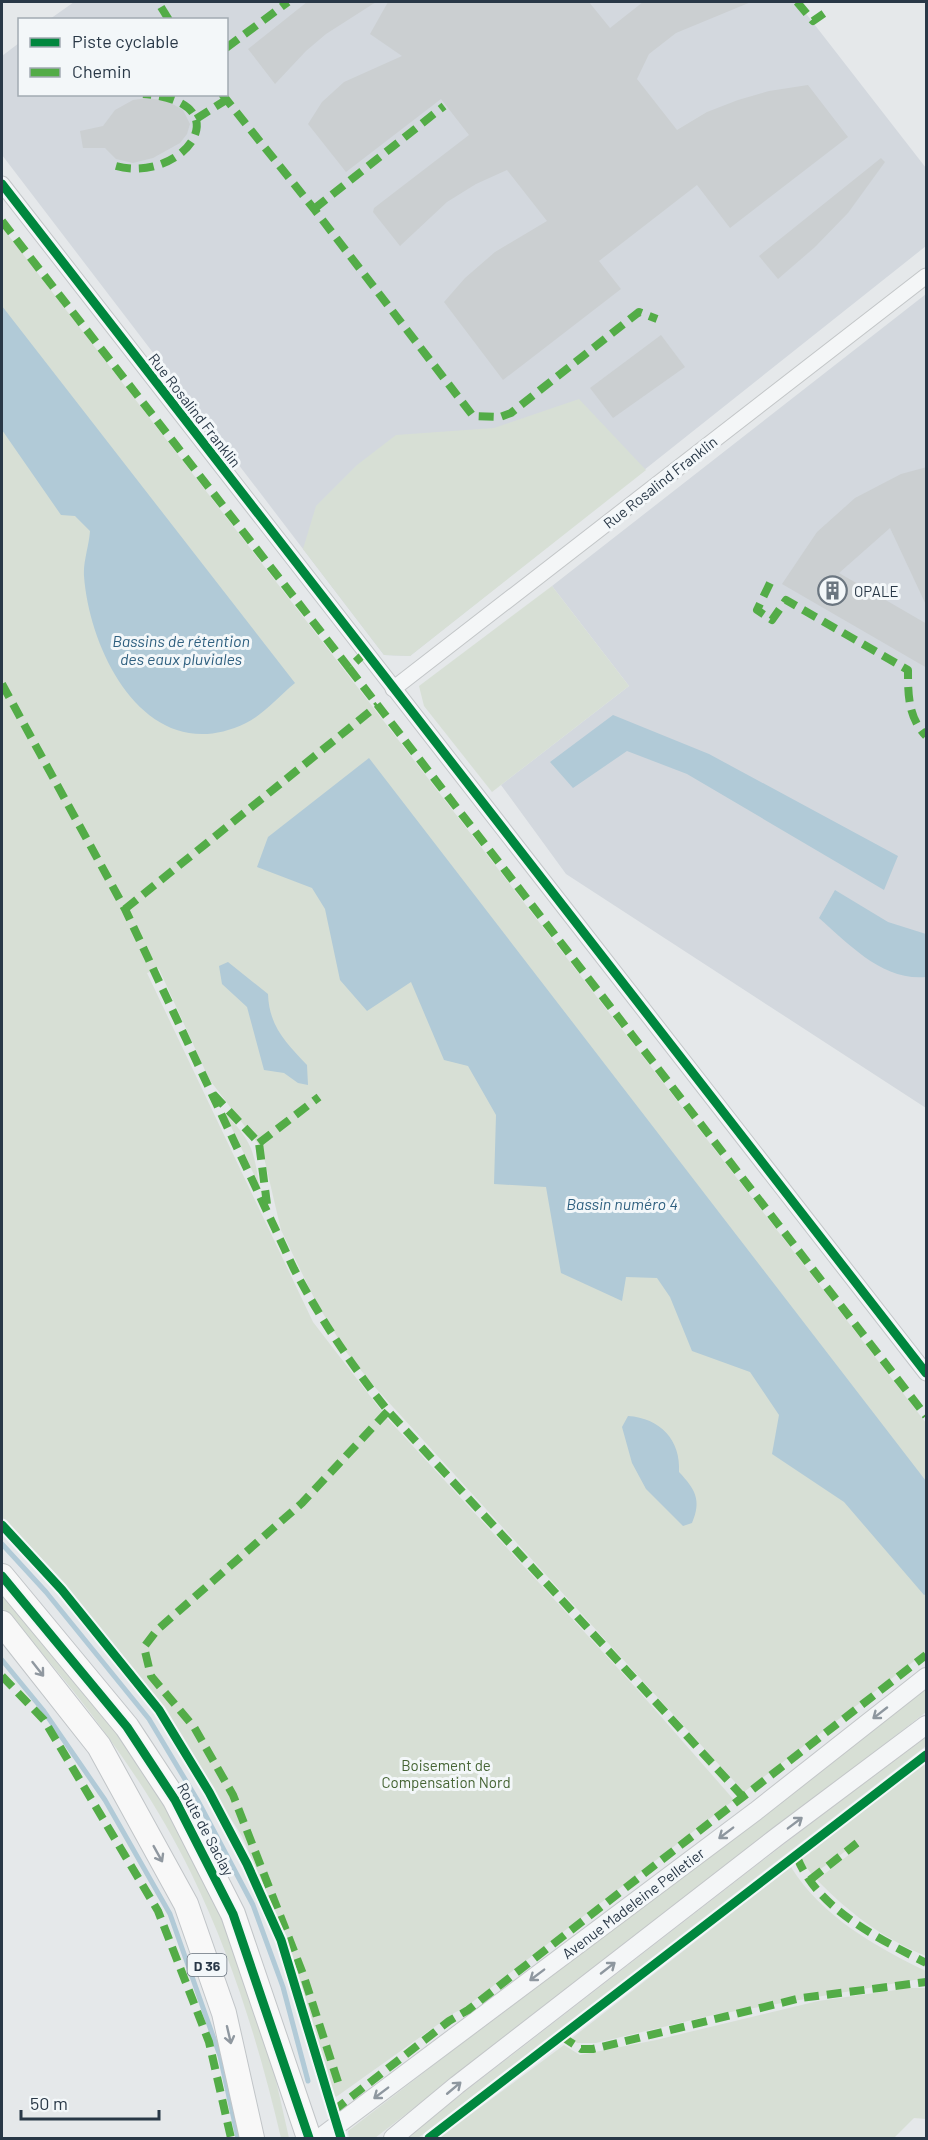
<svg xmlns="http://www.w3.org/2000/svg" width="928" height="2140" viewBox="0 0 928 2140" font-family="Barlow,sans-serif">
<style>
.built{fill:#d3d8de}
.green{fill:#d7dfd5}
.water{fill:#b1cad7}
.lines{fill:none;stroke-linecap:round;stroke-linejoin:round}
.stream{stroke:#b1cad7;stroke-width:5}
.building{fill:#cbcfd1}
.minor-casing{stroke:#c3c6c8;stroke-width:17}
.tertiary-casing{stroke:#c3c6c8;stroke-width:20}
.primary-casing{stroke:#c1c5c8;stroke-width:26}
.minor{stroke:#f4f6f7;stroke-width:15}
.tertiary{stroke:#f4f6f7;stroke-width:18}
.primary{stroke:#f8f8f8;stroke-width:24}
.quiet{stroke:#53ac47;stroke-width:8;stroke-dasharray:15 8;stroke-linecap:butt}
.cycleway-casing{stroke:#f3f7f9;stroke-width:13}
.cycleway{stroke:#00873e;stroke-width:9}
.oneway{stroke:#9098a0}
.oneway2{stroke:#8e979f}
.labels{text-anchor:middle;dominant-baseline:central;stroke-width:6;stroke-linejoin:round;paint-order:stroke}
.shield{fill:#f3f7f9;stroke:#66717c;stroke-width:1.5}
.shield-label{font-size:14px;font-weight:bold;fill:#293847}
.street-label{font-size:15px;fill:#293847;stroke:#f3f7f9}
.poi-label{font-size:15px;fill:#293847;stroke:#f3f7f9;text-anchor:start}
.park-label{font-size:15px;fill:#456434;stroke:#f3f7f9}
.water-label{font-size:16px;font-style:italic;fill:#2e5f7f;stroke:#f3f7f9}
</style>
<rect width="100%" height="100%" fill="#e5e8ea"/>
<g class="built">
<path d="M74,2H797L926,168V246L410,656L384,655L2,155V56L19,43L20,94H226V20L50,19Z"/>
<path d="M926,294V1108L566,874L501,785L629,686L552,586Z"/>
</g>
<g class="green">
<path d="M2,227L926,1423V1652L744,1792L372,1384L347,1353L316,1302L281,1230L262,1149L209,1079L159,969L147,973L313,1322L387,1418L636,1688L734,1800L466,2007L454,2013L336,2097L328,2087L282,1932L242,1836L136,1671L51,1572L2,1519Z"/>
<path d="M579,399L646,470L410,656L384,655L303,549L316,506L357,465L396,435L494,428Z"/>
<path d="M552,586L629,686L492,792L424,706L419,686Z"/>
<path d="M224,1112C250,1140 254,1148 259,1185Z"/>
<path d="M2,1593L101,1708L144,1769L187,1843L221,1913L275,2076L289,2138H281C260,2048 232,1957 191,1873C144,1776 74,1687 2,1608Z"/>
<path d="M926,1686V1712L375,2138H349L348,2131Z"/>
<path d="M926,1734V1746L418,2138H405Z"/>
<path d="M926,1761V1956C884,1939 849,1913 817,1880L860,1846L857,1843L812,1875L801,1859Z"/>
<path d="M791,1867C821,1916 876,1947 926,1971V1978L713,2015L596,2043H577L572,2038Z"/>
<path d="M910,1988H926V2119L914,2118L894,2138H439L564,2045L580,2055L656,2040L818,2001Z"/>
</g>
<g class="water">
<path d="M2,306L295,683C280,695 263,715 246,723C150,770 90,657 84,576C83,562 89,546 90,531L75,516L61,515L2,430Z"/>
<path d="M613,715L709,754L898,856L884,890L687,774L627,751L573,788L550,762Z"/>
<path d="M369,758L926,1481V1594L924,1595L844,1502L772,1454L779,1415L750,1372L692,1351L670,1297L657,1278L626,1277L622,1301L561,1273L546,1187L494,1184L496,1115L468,1066L444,1060L411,982L367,1011L340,980L325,909L312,888L257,867L268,837Z"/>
<path d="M835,890L888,922L926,934V977C882,981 849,944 819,918Z"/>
<path d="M228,962L268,994C269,1026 286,1043 307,1065L308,1085L298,1083L284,1073L264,1070L247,1007L222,984L219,966Z"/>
<path d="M628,1416C660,1418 681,1440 679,1472C695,1489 702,1500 692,1523L683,1526L646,1489L632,1463L622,1427Z"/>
</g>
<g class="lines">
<g class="stream">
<path d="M2,1544L46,1592L149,1719L198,1801L253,1905L283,1987L308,2081"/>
<path d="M2,1660L43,1710L105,1800L170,1914L220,2056L238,2138"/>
</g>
</g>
<g class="building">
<path d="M307,2H376L326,34L306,51L275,84L248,49Z"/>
<path d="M388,2H589L610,28L643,2H751L676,33L649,54L637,79L677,130L707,112L738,100L769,91L808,85L848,137L730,228L697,185L599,261L621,289L503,380L444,302L465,278L495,252L547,221L507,170L476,184L447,202L400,246L373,212L374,208L469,135L441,99L346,172L308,124L322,102L344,82L402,56L370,34Z"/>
<path d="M147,98L167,101L183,110L190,124L187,134L180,143L153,158L133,163L116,159L105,148H83L80,131L103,126L115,110L133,100Z"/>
<path d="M881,158L885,162L848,213L815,247L778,279L759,256Z"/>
<path d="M661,335L685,367L613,418L590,388Z"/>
<path d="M927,467V607L890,528L839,573L927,624V668L782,584L817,532L855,498L901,474Z"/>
</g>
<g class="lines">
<defs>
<g id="minor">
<path d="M2,184L926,1373"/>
<path d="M393,689L926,276"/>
</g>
<g id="tertiary">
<path d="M320,2138L756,1811L926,1677"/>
<path d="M393,2138L457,2085L778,1836L926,1725"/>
</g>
<g id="primary">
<path d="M2,1576L127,1727L175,1800L233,1914L309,2138"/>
<path d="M2,1623L99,1746L186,1904L224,2013L252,2138"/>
</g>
</defs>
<use href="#minor" class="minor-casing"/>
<use href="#tertiary" class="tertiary-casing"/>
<use href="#primary" class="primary-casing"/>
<use href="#minor" class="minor"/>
<use href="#tertiary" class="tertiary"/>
<use href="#primary" class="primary"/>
<g class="quiet">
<path d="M797,2L813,21L826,12"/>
<path d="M161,7L169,20"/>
<path d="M226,48L288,2"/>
<path d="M222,94L314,209L473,416L500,417L511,413L639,312L657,319"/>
<path d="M196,119L226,100"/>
<path d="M116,166C184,184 244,101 143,94"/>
<path d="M314,209L444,106"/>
<path d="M2,221L349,668L365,653"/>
<path d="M770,583L757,610L772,620L786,600L908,670C908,695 908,717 926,736"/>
<path d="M349,668L926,1416"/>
<path d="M2,684L125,909L294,1269C321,1320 352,1366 388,1411L744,1798"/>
<path d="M125,909L378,705"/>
<path d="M213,1094L259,1143L267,1204"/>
<path d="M259,1143L319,1097"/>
<path d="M2,1676L44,1720L158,1911L209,2042L231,2138"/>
<path d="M797,1857C817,1909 880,1939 926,1963"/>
<path d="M810,1880L857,1843"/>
<path d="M561,2036L581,2049H593L801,1998L926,1982"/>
<path d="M338,2082L303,1974L233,1795L194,1727L151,1676L144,1647L157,1630L302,1503L388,1411"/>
<path d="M333,2111L449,2021L468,2010L926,1655"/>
</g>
<defs>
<g id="cycleway">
<path d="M2,184L926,1373"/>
<path d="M2,1525L62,1590L159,1710L209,1792L247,1864L281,1940L341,2138"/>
<path d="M2,1576L127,1727L175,1800L233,1914L309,2138"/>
<path d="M429,2138L926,1755"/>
</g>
</defs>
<use href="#cycleway" class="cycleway-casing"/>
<use href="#cycleway" class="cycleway"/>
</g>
<defs><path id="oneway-shaft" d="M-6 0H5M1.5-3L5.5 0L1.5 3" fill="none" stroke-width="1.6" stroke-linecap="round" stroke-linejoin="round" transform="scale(1.5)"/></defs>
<g class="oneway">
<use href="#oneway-shaft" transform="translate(38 1669) rotate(52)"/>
<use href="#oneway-shaft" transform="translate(158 1854) rotate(61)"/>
<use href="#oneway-shaft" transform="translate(229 2035) rotate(77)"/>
</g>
<g class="oneway2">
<use href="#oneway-shaft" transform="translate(880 1713) rotate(142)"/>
<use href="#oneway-shaft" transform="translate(795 1823) rotate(-37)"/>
<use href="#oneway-shaft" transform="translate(726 1833) rotate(143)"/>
<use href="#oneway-shaft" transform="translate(608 1968) rotate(-38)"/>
<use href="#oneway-shaft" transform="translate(537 1975) rotate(143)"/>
<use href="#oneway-shaft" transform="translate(454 2088) rotate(-40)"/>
<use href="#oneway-shaft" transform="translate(381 2093) rotate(143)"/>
</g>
<defs>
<symbol id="building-ring" viewBox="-11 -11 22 22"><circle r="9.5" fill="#f3f7f9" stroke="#6b7680" stroke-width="1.5"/><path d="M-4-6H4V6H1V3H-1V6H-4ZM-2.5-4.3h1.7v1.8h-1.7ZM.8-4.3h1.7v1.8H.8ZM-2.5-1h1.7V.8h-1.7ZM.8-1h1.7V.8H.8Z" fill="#6b7680"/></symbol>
</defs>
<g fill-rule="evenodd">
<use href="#building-ring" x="816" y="574" width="33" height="33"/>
</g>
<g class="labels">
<rect class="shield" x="187.5" y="1954" width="39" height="22" rx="4.5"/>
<g class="shield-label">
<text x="207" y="1965">D 36</text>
</g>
<g class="street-label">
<text transform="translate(195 410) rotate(52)">Rue Rosalind Franklin</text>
<text transform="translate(660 482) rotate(-38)">Rue Rosalind Franklin</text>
<text transform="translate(206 1829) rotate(62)">Route de Saclay</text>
<text transform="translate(633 1903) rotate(-37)">Avenue Madeleine Pelletier</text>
</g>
<g class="poi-label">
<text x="854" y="591">OPALE</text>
</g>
<g class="park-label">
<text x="446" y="1765">Boisement de<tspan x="446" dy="17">Compensation Nord</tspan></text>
</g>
<g class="water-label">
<text x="181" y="640">Bassins de rétention<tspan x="181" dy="18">des eaux pluviales</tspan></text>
<text x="622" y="1203">Bassin numéro 4</text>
</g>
</g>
<rect width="928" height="2140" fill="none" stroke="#293847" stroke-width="6"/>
<rect x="18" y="18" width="210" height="78" fill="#f3f7f9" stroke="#a2abb2" stroke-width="1.5"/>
<rect x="30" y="38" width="30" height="9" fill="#00873e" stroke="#a2abb2" stroke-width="1.5"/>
<text x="72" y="48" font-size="18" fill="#293847">Piste cyclable</text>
<rect x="30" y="68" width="30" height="9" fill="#53ac47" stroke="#a2abb2" stroke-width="1.5"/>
<text x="72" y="78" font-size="18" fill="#293847">Chemin</text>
<path d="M21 2110v9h138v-9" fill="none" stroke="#293847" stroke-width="3"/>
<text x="30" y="2110" font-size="18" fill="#293847" stroke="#f3f7f9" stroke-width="4.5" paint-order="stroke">50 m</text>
</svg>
